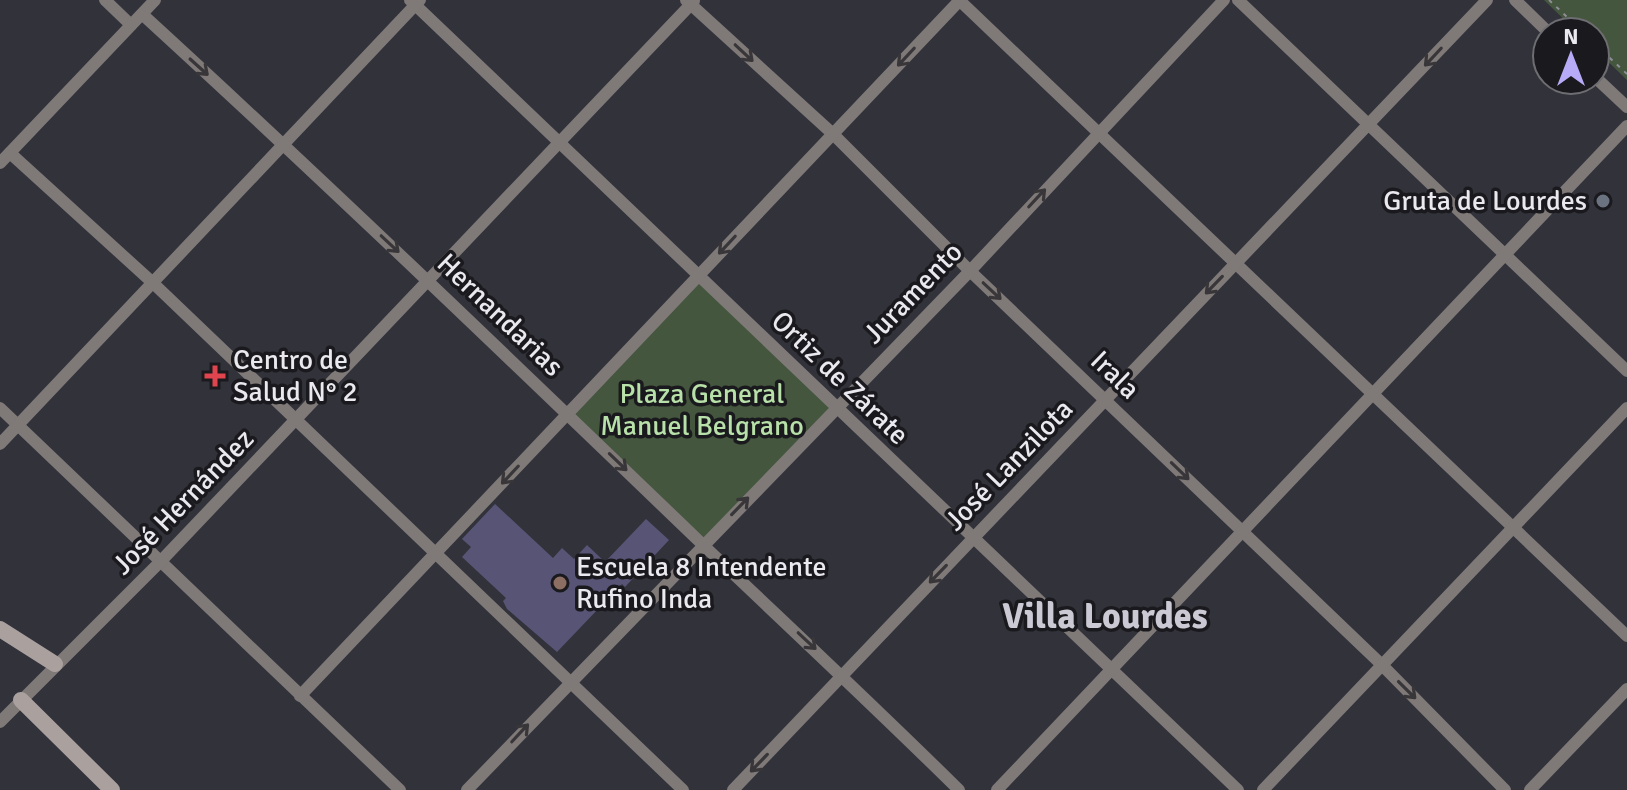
<svg xmlns="http://www.w3.org/2000/svg" width="1627" height="790" viewBox="0 0 1627 790" font-family="Signika,sans-serif">
<style>
.green{fill:#44563d}
.building{fill:#585476}
.lines{fill:none;stroke-linecap:round;stroke-linejoin:round}
.path{stroke:#908f97;stroke-width:2;stroke-dasharray:4 6;stroke-linecap:butt}
.street{stroke:#7f7978;stroke-width:12}
.secondary{stroke:#aaa19f;stroke-width:16}
.oneway{stroke:#383639}
.worship-dot{fill:#6b7280;stroke:#1a1a1e;stroke-width:3}
.health-dot{fill:#e0444e;stroke:#1a1a1e;stroke-width:3}
.education-dot{fill:#8d6e63;stroke:#1a1a1e;stroke-width:3}
.labels{text-anchor:middle;dominant-baseline:central;stroke-width:7;stroke-linejoin:round;paint-order:stroke}
.poi-label{font-size:28px;fill:#eae9ef;stroke:#1a1a1e;text-anchor:start}
.street-label{font-size:28px;fill:#eae9ef;stroke:#1a1a1e}
.park-label{font-size:28px;fill:#b8e0a9;stroke:#1a1a1e}
.district-label{font-size:36px;font-weight:bold;fill:#cac9d4;stroke:#1a1a1e}
</style>
<rect width="100%" height="100%" fill="#32323b"/>
<g class="green">
<path d="M1544,0H1627V80L1595,49V32H1577Z"/>
<path d="M699,275L835,406L703,545L568,413Z"/>
</g>
<path class="building" d="M495,504L553,558L562,548L574,559L587,545L605,562L646,519L669,540L625,587L622,584L557,652L507,609L503,601L506,598L462,557L471,547L462,539Z"/>
<g class="lines">
<g class="path">
<path d="M1549,0L1583,32"/>
<path d="M1595,44L1627,74"/>
</g>
<g class="street">
<path d="M105,0L131,25"/>
<path d="M410,0L1238,790"/>
<path d="M686,0L833,134L970,271L1382,665L1505,790"/>
<path d="M959,0L1627,636"/>
<path d="M1238,0L1627,371"/>
<path d="M1515,0L1548,32"/>
<path d="M142,14C331,187 516,365 701,543C787,625 874,706 959,790"/>
<path d="M1595,77L1627,107"/>
<path d="M10,153L153,283L683,790"/>
<path d="M0,163L155,0"/>
<path d="M0,408L400,790"/>
<path d="M0,444L420,0"/>
<path d="M300,696L960,0"/>
<path d="M0,722L160,562L694,1"/>
<path d="M467,790L970,271L1224,0"/>
<path d="M733,790L1487,0"/>
<path d="M997,790L1627,126"/>
<path d="M1263,790L1627,408"/>
<path d="M1530,790L1627,689"/>
</g>
<g class="secondary">
<path d="M0,629L55,664"/>
<path d="M21,700L112,790"/>
</g>
</g>
<defs><path id="oneway-shaft" d="M-6 0H5M1.5-3L5.5 0L1.5 3" fill="none" stroke-width="1.6" stroke-linecap="round" stroke-linejoin="round" transform="scale(2)"/></defs>
<g class="oneway">
<use href="#oneway-shaft" transform="translate(744 53) rotate(43)"/>
<use href="#oneway-shaft" transform="translate(906 57) rotate(133)"/>
<use href="#oneway-shaft" transform="translate(1433 57) rotate(133)"/>
<use href="#oneway-shaft" transform="translate(199 67) rotate(42)"/>
<use href="#oneway-shaft" transform="translate(1037 198) rotate(-47)"/>
<use href="#oneway-shaft" transform="translate(390 244) rotate(43)"/>
<use href="#oneway-shaft" transform="translate(727 245) rotate(133)"/>
<use href="#oneway-shaft" transform="translate(1214 285) rotate(134)"/>
<use href="#oneway-shaft" transform="translate(992 291) rotate(43)"/>
<use href="#oneway-shaft" transform="translate(618 462) rotate(44)"/>
<use href="#oneway-shaft" transform="translate(1180 471) rotate(44)"/>
<use href="#oneway-shaft" transform="translate(510 475) rotate(133)"/>
<use href="#oneway-shaft" transform="translate(740 506) rotate(-46)"/>
<use href="#oneway-shaft" transform="translate(938 574) rotate(134)"/>
<use href="#oneway-shaft" transform="translate(807 641) rotate(43)"/>
<use href="#oneway-shaft" transform="translate(1407 690) rotate(45)"/>
<use href="#oneway-shaft" transform="translate(520 733) rotate(-47)"/>
<use href="#oneway-shaft" transform="translate(759 763) rotate(134)"/>
</g>
<circle class="worship-dot" cx="1603" cy="201" r="8"/>
<path class="health-dot" d="M211 364h8v8h8v8h-8v8h-8v-8h-8v-8h8z"/>
<circle class="education-dot" cx="560" cy="583" r="8"/>
<g class="labels">
<g class="poi-label">
<text x="1587" y="201" text-anchor="end">Gruta de Lourdes</text>
<text x="233" y="360">Centro de<tspan x="233" dy="32">Salud N° 2</tspan></text>
<text x="576" y="567">Escuela 8 Intendente<tspan x="576" dy="32">Rufino Inda</tspan></text>
</g>
<g class="street-label">
<text transform="translate(913 293) rotate(-46)">Juramento</text>
<text transform="translate(500 315) rotate(44)">Hernandarias</text>
<text transform="translate(1115 375) rotate(44)">Irala</text>
<text transform="translate(840 378) rotate(44)">Ortiz de Zárate</text>
<text transform="translate(1009 465) rotate(-46)">José Lanzilota</text>
<text transform="translate(183 502) rotate(-46)">José Hernández</text>
</g>
<g class="park-label">
<text x="702" y="394">Plaza General<tspan x="702" dy="32">Manuel Belgrano</tspan></text>
</g>
<g class="district-label">
<text x="1105" y="616">Villa Lourdes</text>
</g>
</g>
<g transform="translate(1571 56)"><circle r="38" fill="#1a1a1e" stroke="#6d6d72" stroke-width="2"/>
<path d="M0-6L14 30L0 20L-14 30Z" fill="#b7abf8"/>
<text y="-12" font-size="22" font-weight="bold" text-anchor="middle" fill="#eae9ef">N</text>
</g>
</svg>
